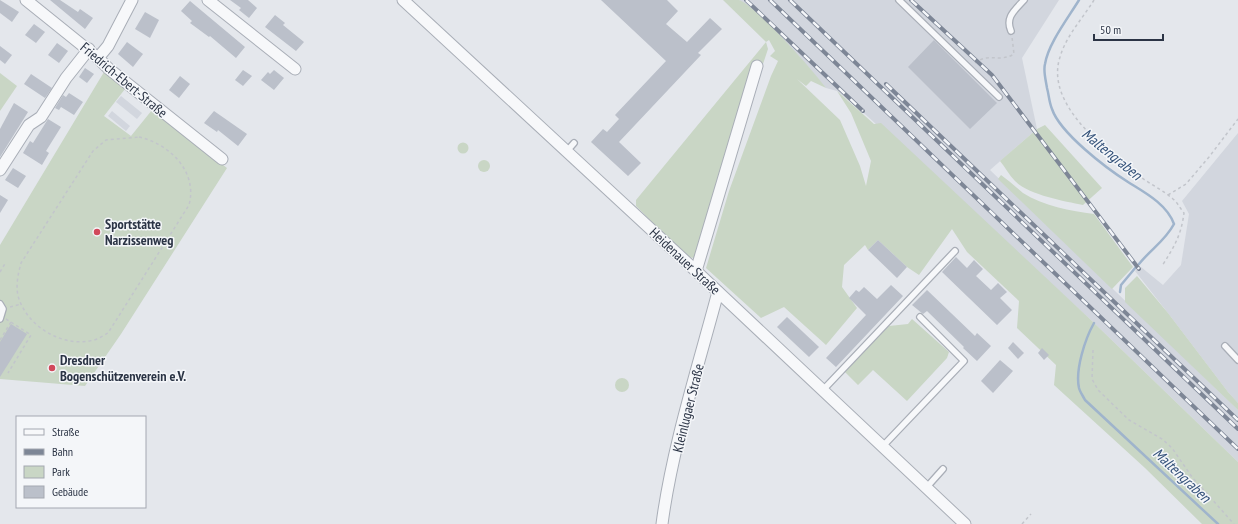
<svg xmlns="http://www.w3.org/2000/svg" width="1238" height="524" viewBox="0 0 1238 524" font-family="'PT Sans Narrow',sans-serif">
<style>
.built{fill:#d2d6de}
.green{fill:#c9d6c5}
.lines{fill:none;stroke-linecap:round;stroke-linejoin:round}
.stream{stroke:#9fb4cc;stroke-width:2.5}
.building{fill:#bbc0ca}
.lane-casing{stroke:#a9aeb7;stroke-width:8}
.street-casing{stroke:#a9aeb7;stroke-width:13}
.path{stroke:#c2c5cb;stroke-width:1.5;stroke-dasharray:3 3;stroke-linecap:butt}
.lane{stroke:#f7f8fa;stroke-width:5.5}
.street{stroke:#f7f8fa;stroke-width:11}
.rail-casing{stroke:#7d8696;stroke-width:4}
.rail{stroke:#f4f6f9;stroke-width:2.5;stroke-dasharray:8;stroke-linecap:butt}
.poi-dot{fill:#d1495b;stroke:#f4f6f9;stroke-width:1.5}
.labels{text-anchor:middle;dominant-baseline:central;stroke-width:3;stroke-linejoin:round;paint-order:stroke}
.street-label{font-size:14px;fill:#2b3445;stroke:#f4f6f9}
.poi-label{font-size:14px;font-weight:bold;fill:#2b3445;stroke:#f4f6f9;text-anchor:start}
.water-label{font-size:15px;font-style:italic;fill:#34527a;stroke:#f4f6f9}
</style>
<rect width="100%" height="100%" fill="#e4e7ec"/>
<g class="built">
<path d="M739,0H1059L1022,58L1037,129L990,170L1238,410V462L1091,320L865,114L837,91L826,88L798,55L753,10Z"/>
<path d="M121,96L142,113L137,119L116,102Z"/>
<path d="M112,111L130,126L126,131L108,116Z"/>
<path d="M1238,133V403L1228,392L1168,313L1135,271L1141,267L1163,285L1181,265L1189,214L1182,201Z"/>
</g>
<g class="green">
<path d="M723,0C728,0 735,0 739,0C755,5 815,72 826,88L811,81L806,86L797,79L840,120L860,166L866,186L871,161L851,113L837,91L874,124L881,123L1091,320L1238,462V524H1202L1145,468L1054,385L1056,365L1017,328L1019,301L967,252L952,229L919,275L907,267L878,240L868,250L865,245L844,265L842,287L857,308L826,345L784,307L761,318L706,268L729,191L771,76L778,61L770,56L775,51L769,40L766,42L768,49L763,64L754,65L697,255L694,258L687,257L636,206V200L766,42Z"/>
<path d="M104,72L125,89L104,116L131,136L152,110L227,168L121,334L85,386L0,379V245Z"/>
<path d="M0,73L17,86L0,111Z"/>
<path d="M1045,125L1102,188L1083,205C1064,201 1029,195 1015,181C1009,175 1005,167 1000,161L1037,129Z"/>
<circle cx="463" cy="148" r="5.5"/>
<circle cx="484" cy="166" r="6"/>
<path d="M1001,175C1009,181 1016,187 1023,193C1043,206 1071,211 1094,214L1133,267L1112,289L998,179Z"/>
<path d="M1137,276L1168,313L1228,392L1238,403V410L1125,302V288Z"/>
<path d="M912,319L949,352L947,358L907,401L873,370L858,385L844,371L889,326L908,324Z"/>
<circle cx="622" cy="385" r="7"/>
</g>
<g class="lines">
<g class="stream">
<path d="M1079,0C1068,18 1048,44 1045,64C1043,71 1046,81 1047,88C1049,95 1049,102 1052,109C1060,133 1106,168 1128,182C1144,192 1167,204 1174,224C1165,241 1151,249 1139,264"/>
<path d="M1120,292L1121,285L1136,267"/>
<path d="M1094,323C1085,339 1075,370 1079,388C1080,392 1083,396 1085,400L1218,524"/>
</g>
</g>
<g class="building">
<path d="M0,0L19,12L12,22L0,13Z"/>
<path d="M50,0H60L78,12L80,9L93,18L85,29Z"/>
<path d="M230,0H248L257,8L249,18L239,10L241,8Z"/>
<path d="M601,0H667L678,11L666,24L687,42L710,18L722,29L698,53L701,55L619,142L641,163L628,176L591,142L603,129L607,132L619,119L615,115L666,61Z"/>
<path d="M190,1L245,47L236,58L210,36L209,37L190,23L192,21L181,11Z"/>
<path d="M145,12L159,20L150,38L135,29Z"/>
<path d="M275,15L285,23L283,25L304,42L296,51L265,27Z"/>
<path d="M34,24L45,32L36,43L25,35Z"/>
<path d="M934,40L997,103L970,129L908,67Z"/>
<path d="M127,42L143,54L133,67L118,54Z"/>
<path d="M57,43L68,51L59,63L48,55Z"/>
<path d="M0,46L12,55L5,64L0,60Z"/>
<path d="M85,68L94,74L87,83L79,77Z"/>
<path d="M243,70L252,76L243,86L235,80Z"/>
<path d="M274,70L284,78L274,90L261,80L268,72L270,74Z"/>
<path d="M31,74L52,88L45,98L24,84Z"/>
<path d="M180,76L190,84L179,98L169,90Z"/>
<path d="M69,93L83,102L74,115L61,107L59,110L55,108L63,95L66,97Z"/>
<path d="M14,103L28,112L0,157V129Z"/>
<path d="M214,111L247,134L238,146L218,130L217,132L204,123Z"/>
<path d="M48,119L61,127L46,151L49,153L42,165L23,153L30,141L33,143Z"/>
<path d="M13,168L26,176L18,188L5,180Z"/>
<path d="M0,195L8,200L0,213Z"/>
<path d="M878,240L907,267L897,278L868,250Z"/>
<path d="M956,257L967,268L974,260L983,269L976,276L991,290L998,283L1007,292L1000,298L1012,310L997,325L942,272Z"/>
<path d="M891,285L903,296L836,367L826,358L866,315L849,298L856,290L859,292L864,287L877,299Z"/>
<path d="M927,290L975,336L977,333L991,346L977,361L963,348L964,347L927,311L923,314L912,305Z"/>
<path d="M787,317L819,347L809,357L777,327Z"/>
<path d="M11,324L27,334L0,377V342Z"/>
<path d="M1013,342L1024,353L1018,359L1008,348Z"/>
<path d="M1042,348L1049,355L1044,360L1038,353Z"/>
<path d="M1000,360L1013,371L993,393L981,381Z"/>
</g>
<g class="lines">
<defs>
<g id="lane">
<path d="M899,0L999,97"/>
<path d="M1011,31C1005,17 1015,10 1024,0"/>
<path d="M567,151L574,143"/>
<path d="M0,304L3,309L0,319"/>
<path d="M1225,346L1238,360"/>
<path d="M823,390L955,251"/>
<path d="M882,447L964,361L920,317"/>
<path d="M926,488L943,469"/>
</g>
<g id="street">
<path d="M26,0L98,58L109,69L222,159"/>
<path d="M208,0L295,69"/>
<path d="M403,0L696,271L965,524"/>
<path d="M98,58L108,46L132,0"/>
<path d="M0,170L29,125L41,117L66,78L89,49"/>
<path d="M696,271L757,66"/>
<path d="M662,524C672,448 698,367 718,292"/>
</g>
</defs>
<use href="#lane" class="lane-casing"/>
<use href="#street" class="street-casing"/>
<g class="path">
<path d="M1094,0C1083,18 1066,36 1060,57C1044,106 1110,153 1142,178C1152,185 1164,191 1173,199C1177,202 1180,208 1184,213C1181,236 1174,247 1162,266"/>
<path d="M975,63C989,52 999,63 1014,54L1012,37"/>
<path d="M139,137C170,144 198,172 189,205L108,333C104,335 99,339 94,340C64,348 29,328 19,299C15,288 18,274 21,263L93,151L106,140Z"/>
<path d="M1168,195L1186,184L1209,157L1238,119"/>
<path d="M0,272L6,262"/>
<path d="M10,307L21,304"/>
<path d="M6,319L31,335L8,373"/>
<path d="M0,340L11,322"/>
<path d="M1093,350L1092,379L1098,390L1129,420L1162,439L1172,448L1192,477L1234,524"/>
<path d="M1022,524L1031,514"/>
</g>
<use href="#lane" class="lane"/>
<use href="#street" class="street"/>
<defs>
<g id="rail">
<path d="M746,0L863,111"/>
<path d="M770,0L1238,449"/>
<path d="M790,0L1238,429"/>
<path d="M911,0L992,75L1139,269"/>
<path d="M886,84L1238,420"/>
</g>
</defs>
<use href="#rail" class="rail-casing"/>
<use href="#rail" class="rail"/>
</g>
<g class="poi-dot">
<circle cx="97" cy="232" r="4"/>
<circle cx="52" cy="368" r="4"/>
</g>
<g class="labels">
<g class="street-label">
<text transform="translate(124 80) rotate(40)">Friedrich-Ebert-Straße</text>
<text transform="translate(685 261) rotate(43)">Heidenauer Straße</text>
<text transform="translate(688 408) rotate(-76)">Kleinlugaer Straße</text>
</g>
<g class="poi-label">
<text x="105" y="224">Sportstätte<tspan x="105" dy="16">Narzissenweg</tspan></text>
<text x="60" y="360">Dresdner<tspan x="60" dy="16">Bogenschützenverein e.V.</tspan></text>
</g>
<g class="water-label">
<text transform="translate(1112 154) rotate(39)">Maltengraben</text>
<text transform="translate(1182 475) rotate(43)">Maltengraben</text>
</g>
</g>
<rect x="16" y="416" width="130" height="92" fill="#f4f6f9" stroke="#a4a8b1"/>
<rect x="24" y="429" width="20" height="6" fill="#f7f8fa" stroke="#a4a8b1"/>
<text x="52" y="436" font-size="12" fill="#2b3445">Straße</text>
<rect x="24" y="449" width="20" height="6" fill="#7d8696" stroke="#a4a8b1"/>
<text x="52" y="456" font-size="12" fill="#2b3445">Bahn</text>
<rect x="24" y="466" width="20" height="12" fill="#c9d6c5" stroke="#a4a8b1"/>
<text x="52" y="476" font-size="12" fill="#2b3445">Park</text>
<rect x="24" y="486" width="20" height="12" fill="#bbc0ca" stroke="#a4a8b1"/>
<text x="52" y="496" font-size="12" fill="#2b3445">Gebäude</text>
<path d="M1094 34v6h69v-6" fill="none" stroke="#2b3445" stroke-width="2"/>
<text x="1100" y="34" font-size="12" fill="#2b3445" stroke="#f4f6f9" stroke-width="3" paint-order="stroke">50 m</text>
</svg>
